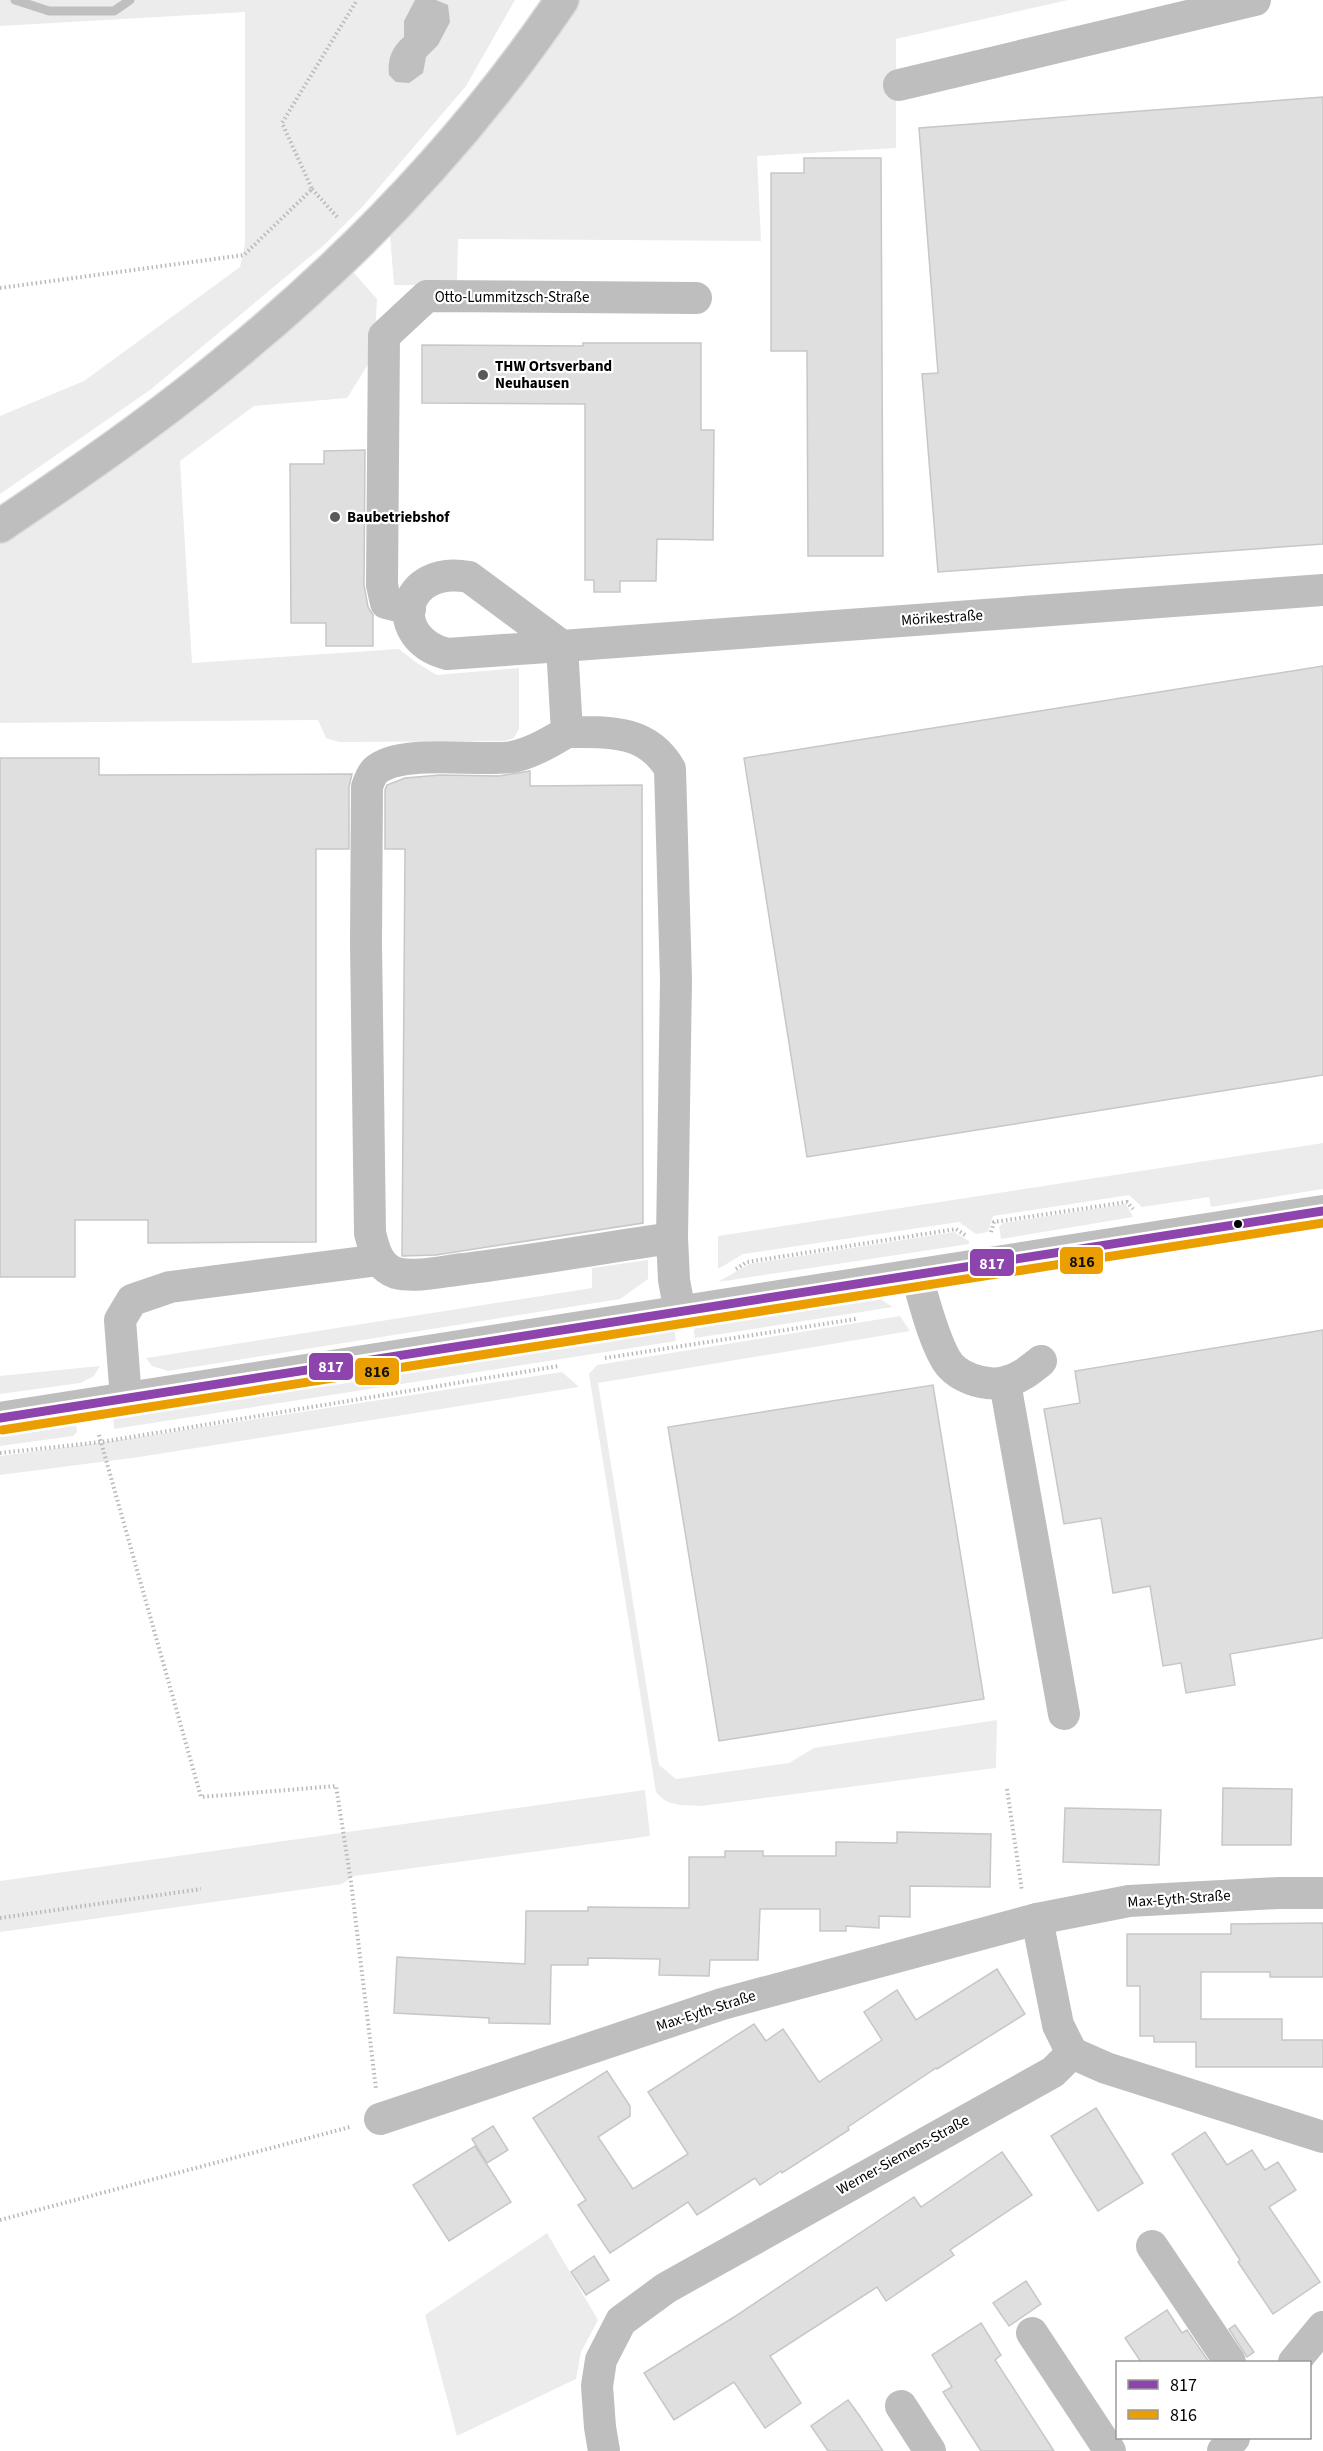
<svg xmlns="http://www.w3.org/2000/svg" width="1323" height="2451" viewBox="0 0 1323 2451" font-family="'Source Sans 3',sans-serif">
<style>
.green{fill:#ececec}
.water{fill:#bfbfbf}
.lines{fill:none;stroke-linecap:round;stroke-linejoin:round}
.stream{stroke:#bfbfbf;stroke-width:9}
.building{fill:#dfdfdf;stroke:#c7c7c7;stroke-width:1.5}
.major-casing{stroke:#dbdbdb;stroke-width:36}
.path{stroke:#b9b9b9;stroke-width:4;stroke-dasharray:1.5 3;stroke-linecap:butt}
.minor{stroke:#bebebe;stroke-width:32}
.major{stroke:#bebebe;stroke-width:33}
.bus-1-casing{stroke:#fff;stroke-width:14}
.bus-2-casing{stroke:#fff;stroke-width:14}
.bus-1{stroke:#8e44ad;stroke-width:9}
.bus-2{stroke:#eb9e00;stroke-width:9}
.poi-dot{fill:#595959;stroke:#fff;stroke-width:2}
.bus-dot{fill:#000;stroke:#fff;stroke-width:2}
.labels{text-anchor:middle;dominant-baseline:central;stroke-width:4.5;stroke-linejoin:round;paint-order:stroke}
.street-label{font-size:15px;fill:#000;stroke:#fff}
.poi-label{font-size:15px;font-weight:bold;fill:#000;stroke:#fff;text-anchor:start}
.line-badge{stroke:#fff;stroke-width:2}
.badge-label{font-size:16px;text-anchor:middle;font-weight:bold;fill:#fff}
.pale-badge-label{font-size:16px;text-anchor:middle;font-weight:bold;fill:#111}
</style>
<rect width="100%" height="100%" fill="#fff"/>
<g class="green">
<path d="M0,0H515L466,86L364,205L324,245L150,390L0,494V416L84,381L240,267L245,244V12L0,26Z"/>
<path d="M577,0H1068L896,39V148L757,156L761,241L458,239L457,285H394L390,235L498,108Z"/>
<path d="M352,271L377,299L374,355L347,398L254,406L180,461L192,663L399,649L417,663L437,675L519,668V729L514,738L505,741L339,742L326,738L318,720L0,723V539Z"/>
<path d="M1323,1143V1189L1211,1207L1209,1197L1142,1207L1129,1195L993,1216L988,1232L976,1234L959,1222L743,1254L718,1269V1236Z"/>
<path d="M1126,1204L1133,1217L1001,1239L999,1227L1003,1223Z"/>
<path d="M954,1232L969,1241V1244L718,1282L749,1264Z"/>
<path d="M648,1260V1279L620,1299L168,1371L152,1366L146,1358L592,1288V1268Z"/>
<path d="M863,1295L880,1299L893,1307L695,1338L692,1319Z"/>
<path d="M900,1316L910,1331L598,1383L659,1765L676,1779L789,1763L814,1748L997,1720L996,1768L701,1806C684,1805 667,1807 656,1792L589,1374L597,1365Z"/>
<path d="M673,1322L676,1341L114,1429L113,1417L118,1410Z"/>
<path d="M100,1366L94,1376L80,1383L0,1394V1376Z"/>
<path d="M562,1372L579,1387L139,1457L0,1475V1456L126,1439Z"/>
<path d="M68,1419L76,1424L77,1432L73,1436L0,1446V1428Z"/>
<path d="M645,1790L650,1836L354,1876L342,1884L0,1932V1881Z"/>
<path d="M547,2233L598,2320L581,2352L576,2379L457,2436L425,2315Z"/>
</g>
<path class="water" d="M415,0H436L448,5L450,22L438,45L426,57L423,73L409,83L396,82L389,75C387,59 392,47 404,37V21Z"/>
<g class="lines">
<path class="stream" d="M15,0L49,11H114L130,0"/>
</g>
<g class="building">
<path d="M1323,97V544L938,572L922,374L938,373L919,128Z"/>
<path d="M804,158H881L883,556H808L807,351H771V173H804Z"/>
<path d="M583,343H701V430H714L713,540L657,539L656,581H620V592H594V580H585V404L422,403V345L583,346Z"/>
<path d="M365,450L364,585L368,607L373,615V646H326V623H291L290,464H324V451Z"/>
<path d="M1323,666V1075L807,1157L744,758Z"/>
<path d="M0,758H99V775L352,774L349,787V849H316V1242L148,1243V1220H75V1277H0Z"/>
<path d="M530,771V786L642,785L643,1223L436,1255L402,1256L405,849H385V790L387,785L405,778L440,775L499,776Z"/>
<path d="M1323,1330V1638L1230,1654L1235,1685L1186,1693L1181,1663L1163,1666L1150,1586L1113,1593L1101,1518L1064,1524L1044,1409L1080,1403L1075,1371Z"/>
<path d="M933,1385L984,1699L719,1741L668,1427Z"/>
<path d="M1223,1788L1292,1789L1291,1845H1222Z"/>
<path d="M1065,1808L1161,1810L1159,1865L1063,1862Z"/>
<path d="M897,1832L991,1834L990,1887L910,1886V1917L879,1916V1928L846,1926V1931H820V1909H760L758,1960H710L709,1976L659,1975L660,1959L588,1958V1965H551L550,2024L489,2023V2018L394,2013L397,1957L525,1964L526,1911H588V1907L689,1908V1857H725V1851H763V1856H836V1842L897,1843Z"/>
<path d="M1323,1923V1977H1270V1972H1201V2019H1282V2040H1323V2067H1196V2042H1154V2036H1140V1986H1127V1934H1231V1924Z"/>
<path d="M997,1969L1025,2014L937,2069L936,2068L848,2127L849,2130L782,2173L781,2171L760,2185L755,2178L697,2215L688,2202L610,2253L578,2205L586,2200L533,2118L607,2071L630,2106V2116L598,2137L633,2189L688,2154L648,2092L754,2024L766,2041L783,2029L819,2082L882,2040L864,2012L897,1990L916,2020Z"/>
<path d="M1096,2108L1143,2183L1098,2211L1051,2136Z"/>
<path d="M493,2126L508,2150L487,2163L472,2139Z"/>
<path d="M1205,2132L1227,2165L1252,2150L1265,2170L1278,2162L1296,2190L1269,2207L1320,2282L1273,2314L1238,2262L1240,2260L1172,2154Z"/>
<path d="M475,2146L511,2202L449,2241L413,2185Z"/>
<path d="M1002,2152L1032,2195L950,2250L954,2255L886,2301L877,2287L770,2356L801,2403L765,2428L734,2382L674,2420L644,2373L734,2317L914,2197L921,2207Z"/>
<path d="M594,2256L609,2280L586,2295L571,2272Z"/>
<path d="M1026,2281L1041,2304L1009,2326L993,2303Z"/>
<path d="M1167,2310L1182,2333L1187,2330L1209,2362H1141L1125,2338Z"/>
<path d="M981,2323L1001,2355L995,2360L1054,2451H981L943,2392L952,2387L932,2355Z"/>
<path d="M1235,2325L1254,2352L1247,2357L1229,2329Z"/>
<path d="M848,2400L859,2415L883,2451H828L811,2426Z"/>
</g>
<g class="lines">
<defs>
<path id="major" d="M0,526C80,472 160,417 234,355C358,253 472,133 562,0"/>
</defs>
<use href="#major" class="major-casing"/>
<g class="path">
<path d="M312,189L338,218"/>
<path d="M0,288L244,255L312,189L282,123L357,0"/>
<path d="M991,1232L994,1222L1127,1202L1133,1209"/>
<path d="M736,1269L747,1262L956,1229L965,1235"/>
<path d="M605,1358L856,1319"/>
<path d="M99,1435L201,1797L336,1786L351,1882L376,2089"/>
<path d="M0,1453L101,1442L559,1366"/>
<path d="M1007,1789L1022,1891"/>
<path d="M0,1918L201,1889"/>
<path d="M0,2220L350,2127"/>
</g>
<g class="minor">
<path d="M899,85L1255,0"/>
<path d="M410,609L386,603L382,585L384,336L427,296L696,298"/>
<path d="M562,646L469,577C402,564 386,638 447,654L562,646L1323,590"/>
<path d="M562,646L567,732C608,732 647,729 670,769L676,980L672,1238L674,1280L680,1313"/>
<path d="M567,732C550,742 532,753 512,757C479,762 399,748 375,771C371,775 369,781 367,787L366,943L370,1233C374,1249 378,1267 396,1273C416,1278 444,1271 464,1269C534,1260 603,1248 672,1238"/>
<path d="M916,1275C925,1302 931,1332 945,1358C955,1377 984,1387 1005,1382C1019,1379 1030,1370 1041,1361"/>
<path d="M1005,1383L1064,1714"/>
<path d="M126,1399L120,1320L132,1300L170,1287L379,1260"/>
<path d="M0,1418L1323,1211"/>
<path d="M1037,1919L1058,2025L1072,2053"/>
<path d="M1072,2053L1106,2068L1323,2137"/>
<path d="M380,2119L722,2004L1037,1919L1129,1901L1278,1893H1323"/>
<path d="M1152,2246L1230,2362"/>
<path d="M1032,2333L1110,2451"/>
<path d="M1294,2362L1323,2327"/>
<path d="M901,2406L930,2451"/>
<path d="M604,2451L600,2427L597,2386L601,2360L621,2321L666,2288L1053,2072L1072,2053"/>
<path d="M1223,2451L1234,2438"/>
</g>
<use href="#major" class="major"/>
<defs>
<path id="bus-1" d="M0,1418L1323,1211"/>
<path id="bus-2" d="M2,1430L1323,1223"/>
</defs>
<use href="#bus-1" class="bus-1-casing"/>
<use href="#bus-2" class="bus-2-casing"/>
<use href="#bus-1" class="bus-1"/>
<use href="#bus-2" class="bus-2"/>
</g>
<g class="poi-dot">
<circle cx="483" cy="375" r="6"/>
<circle cx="335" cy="517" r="6"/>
</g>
<circle class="bus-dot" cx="1238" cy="1224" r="5"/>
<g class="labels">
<g class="street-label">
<text x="512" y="297">Otto-Lummitzsch-Straße</text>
<text transform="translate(942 618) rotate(-4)">Mörikestraße</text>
<text transform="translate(1179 1899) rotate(-4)">Max-Eyth-Straße</text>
<text transform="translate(706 2011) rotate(-18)">Max-Eyth-Straße</text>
<text transform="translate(903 2155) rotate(-29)">Werner-Siemens-Straße</text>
</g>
<g class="poi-label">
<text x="495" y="366">THW Ortsverband<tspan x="495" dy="17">Neuhausen</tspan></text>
<text x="347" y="517">Baubetriebshof</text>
</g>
</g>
<g class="line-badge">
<rect x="1059" y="1246" width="45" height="29" rx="6" fill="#eb9e00"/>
<rect x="969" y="1248" width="46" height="29" rx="6" fill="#8e44ad"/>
<rect x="308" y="1352" width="46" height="29" rx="6" fill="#8e44ad"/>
<rect x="354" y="1357" width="46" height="29" rx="6" fill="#eb9e00"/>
</g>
<g class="badge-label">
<text x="992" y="1269">817</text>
<text x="331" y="1372">817</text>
</g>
<g class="pale-badge-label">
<text x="1082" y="1267">816</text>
<text x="377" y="1377">816</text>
</g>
<rect x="1116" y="2361" width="195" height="78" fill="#ffffff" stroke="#999999" stroke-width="1.5"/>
<rect x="1128" y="2380" width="30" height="9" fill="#8e44ad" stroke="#999999" stroke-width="1.5"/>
<text x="1170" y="2391" font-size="18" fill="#000000">817</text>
<rect x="1128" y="2410" width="30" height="9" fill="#eb9e00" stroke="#999999" stroke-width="1.5"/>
<text x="1170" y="2421" font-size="18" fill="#000000">816</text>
</svg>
